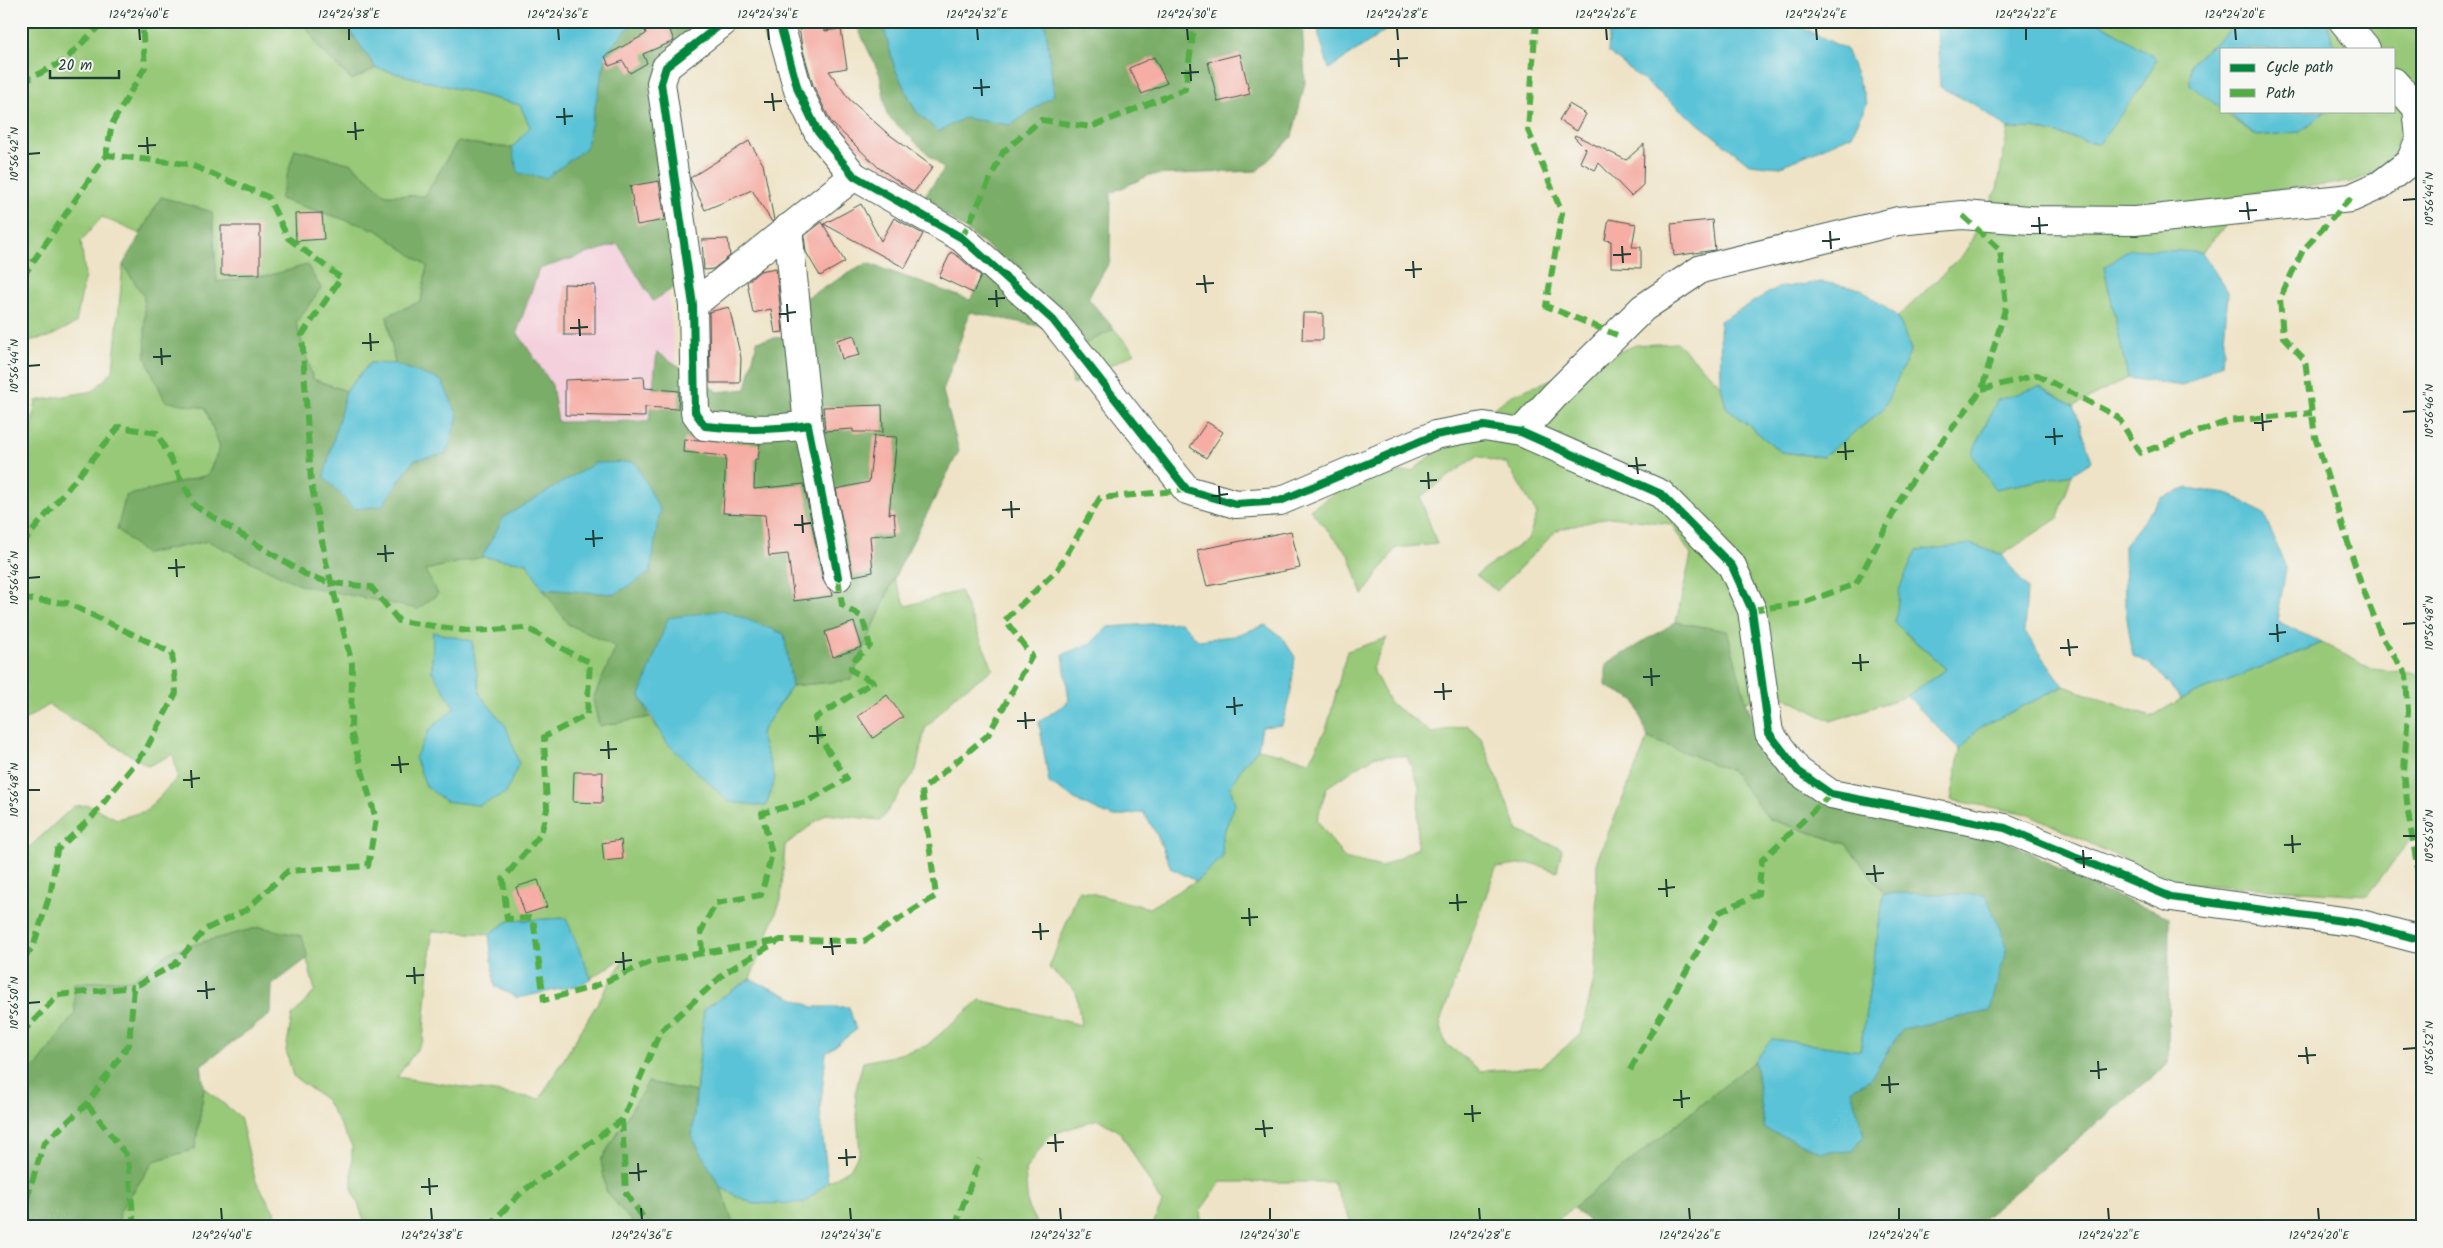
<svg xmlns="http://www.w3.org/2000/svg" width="2443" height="1248" viewBox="0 0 2443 1248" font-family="Kalam,sans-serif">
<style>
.built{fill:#f4cfdc}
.green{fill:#98c978;stroke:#5c8356;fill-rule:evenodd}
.forest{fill:#7aad68;stroke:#4c754e}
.water{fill:#5ac3d7;stroke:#3c8086}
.building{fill:#f5ada4}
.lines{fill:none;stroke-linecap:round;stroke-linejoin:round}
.minor-casing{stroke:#3e564a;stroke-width:30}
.minor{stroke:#fff;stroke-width:28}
.quiet{stroke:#52ad45;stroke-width:6;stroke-dasharray:12 6;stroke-linecap:butt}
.cycleway-casing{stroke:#f6f6f2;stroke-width:11}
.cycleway{stroke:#00873e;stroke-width:8}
.ticks{fill:none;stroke:#1f3d34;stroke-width:2}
.neatline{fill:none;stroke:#1f3d34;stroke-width:2}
.ticks-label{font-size:12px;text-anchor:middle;fill:#1f3d34}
</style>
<rect width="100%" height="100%" fill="#f6f6f2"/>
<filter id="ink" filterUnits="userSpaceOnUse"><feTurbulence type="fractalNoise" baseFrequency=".02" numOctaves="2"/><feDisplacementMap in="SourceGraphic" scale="10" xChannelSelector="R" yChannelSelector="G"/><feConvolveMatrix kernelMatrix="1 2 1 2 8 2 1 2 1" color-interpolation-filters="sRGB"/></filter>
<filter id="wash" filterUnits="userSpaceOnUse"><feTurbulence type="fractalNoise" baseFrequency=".0096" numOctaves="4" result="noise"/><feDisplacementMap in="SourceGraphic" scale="20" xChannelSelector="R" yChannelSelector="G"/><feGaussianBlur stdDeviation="1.12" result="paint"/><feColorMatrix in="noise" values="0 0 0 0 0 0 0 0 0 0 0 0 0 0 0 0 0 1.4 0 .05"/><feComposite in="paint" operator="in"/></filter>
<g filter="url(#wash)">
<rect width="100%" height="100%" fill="#eee3c6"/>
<path class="built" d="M659,214L683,424L520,442L497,232Z"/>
<g class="green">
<path d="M45,21H302L322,51L352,80L376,68L520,105L530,127L512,148L457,142L425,196L386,195L352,164L280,199L377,230L427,266L421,301L387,316L395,364L370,363L346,391L313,379L296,323L320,288L307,266L271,275L217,282L212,212L161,197L140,234L102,217L81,241L85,276L76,323L49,337L21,342V251L33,192L21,189V28Z"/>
<path d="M1887,21H1940L1937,29L1890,24Z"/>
<path d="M2097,21H2241L2191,63L2222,111L2257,136L2300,132L2326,111H2394V49H2336L2327,24L2321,21H2422V152L2352,182L2256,192L2202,252L2130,250L2104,267L2128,378L2074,406L2039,387L1995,489L2072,474L2058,518L2002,555L1971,544L1904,632L1946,669L1907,696L1831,721L1778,694L1746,701L1727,631L1676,622L1691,555L1671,524L1610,517L1557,530L1497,591L1476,575L1528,539L1537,514L1507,464L1477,456L1420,497L1437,544L1396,548L1363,595L1349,555L1310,510L1359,476L1412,471L1510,396L1636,345L1677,343L1721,385L1726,407L1781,452L1823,457L1911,350L1898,317L1965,253L1997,189L2008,129L2033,128L2099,144L2157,59Z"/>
<path d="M123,265L144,296L146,359L205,408L220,447L208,475L126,496L117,529L145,554L208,541L300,585L424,570L482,557L527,563L568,624L617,647L593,699L599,726L650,717L667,743L775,778L760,734L792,686L851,680L894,578L906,606L960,591L993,669L956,695L925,729L916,770L881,820L826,814L785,845L781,900L750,979L704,1009L696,1092L648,1082L606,1191L636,1227H365L366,1225L352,1188V1146L326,1100L293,1076L286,1050L292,1016L315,991L301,936L260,927L173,950L133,979L74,983L75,1013L37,1066L21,1072V855L74,806L88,805L117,819L146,811L178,777L173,754L148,766L49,705L26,719L21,717V434L31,430L36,401L93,391L113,371ZM433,632L472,641L480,696L506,726L479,805L445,801L429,730L456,708L432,671ZM565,918L591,978L625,957L540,1099L397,1077L423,1041L432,931L489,934L509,921Z"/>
<path d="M1114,329L1135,353L1073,385L1069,352Z"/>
<path d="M1387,638L1372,668L1390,703L1432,733L1467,725L1481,738L1518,831L1562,849L1557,872L1531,863L1496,868L1440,1022L1445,1043L1481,1071L1540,1067L1581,1035L1595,975L1597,860L1648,738L1732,771L1769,819L1846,844L1884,893L1860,1051L1772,1039L1755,1061L1549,1227H1348L1351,1222L1333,1182H1221L1200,1211L1202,1227H1152L1162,1203L1121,1133L1098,1119L1050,1135L1025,1170L1028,1208L1039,1227H734L721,1188L754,1204L804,1202L828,1182L850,1169L860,1151L855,1094L863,1062L893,1056L926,1046L980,1000L1081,1025L1076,991L1049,968L1079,890L1149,908L1196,881L1223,857L1222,837L1235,804L1230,787L1244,764L1258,749L1310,761L1327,727L1347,651ZM1375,756H1407L1419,786L1417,848L1382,867L1344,858L1317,820L1327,787Z"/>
<path d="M2322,643L2372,669L2422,674V826L2367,895L2173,883L2029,814L1951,800L1960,750L1979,728L2064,686L2151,717L2181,699Z"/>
<path d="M204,1088L240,1117L255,1179L283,1227H118L120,1211L154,1161L195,1149Z"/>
</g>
<g class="forest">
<path d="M302,21H352L351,32L376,68L352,80L322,51Z"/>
<path d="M635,21H702L649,88L678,285L653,301L618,244L539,269L517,332L552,385L558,422L649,421L657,352L718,392L746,389L757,341L805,333L806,298L867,263L970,300L999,255L923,198L944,169L887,115L880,75L855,22L882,21L895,69L916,111L938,132L964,118L1011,125L1054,95L1045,21H1302L1305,83L1292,137L1257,171L1150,175L1111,193L1110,261L1088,298L1114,329L1069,352L1048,328L970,312L943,391L959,451L894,578L851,680L792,686L784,634L640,696L650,717L599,726L593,699L616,647L568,624L543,589L615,594L504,517L482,557L425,570L438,594L418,609L300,585L208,541L145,554L117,529L126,496L208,475L220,447L205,408L165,401L146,359L144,296L123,265L161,197L212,212L217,282L271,275L307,265L321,288L296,323L313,379L346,391L324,477L382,506L414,460L446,453L442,381L395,364L387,316L421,301L427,266L377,230L280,199L295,149L352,164L386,195L425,196L457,142L512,148L519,173L586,148L607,51Z"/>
<path d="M1676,622L1727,631L1746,701L1762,746L1786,783L1852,812L1993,833L2097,889L2169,917L2168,1064L1973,1227H1596L1573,1208L1755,1061L1765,1129L1864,1135L1851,1090L1870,1079L1902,1029L1990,1011L1985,895L1884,893L1846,844L1769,819L1732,771L1648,738L1635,700L1606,686V664Z"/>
<path d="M260,927L302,936L308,958L272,985L271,1014L201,1065L204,1088L195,1149L154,1161L120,1211L118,1227H21V1072L37,1066L75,1013L74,983L133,979L173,950Z"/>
<path d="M648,1082L696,1092L692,1137L721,1188L734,1227H636L606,1191L601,1160Z"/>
</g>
<g class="water">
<path d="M352,21H635L607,51L586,148L546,178L518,173L512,148L530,127L520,105L376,68L351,32Z"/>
<path d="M882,21H1045L1054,95L1011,125L964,118L938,132L916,111L895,69Z"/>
<path d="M1317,21H1395V24L1329,69L1319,35Z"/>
<path d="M1610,21H1788L1846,49L1867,103L1852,135L1779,167L1749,164L1608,52Z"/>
<path d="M1940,21H2097L2157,59L2140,89L2099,144L2033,128L2008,129L1975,105L1940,87L1937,29Z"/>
<path d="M2241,21H2321L2327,24L2336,49H2222V109L2190,85L2191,63Z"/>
<path d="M2225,111H2326L2300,132L2257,136Z"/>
<path d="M2130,249L2202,252L2228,292L2222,364L2182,386L2128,378L2104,267Z"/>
<path d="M1822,282L1861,289L1898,317L1911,350L1883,410L1823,457L1781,452L1726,407L1721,385L1720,321L1777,288Z"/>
<path d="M370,363L395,364L442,381L458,416L446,454L414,460L382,506L354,509L324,477L346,391Z"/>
<path d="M2039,387L2074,406L2092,461L2072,474L1995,489L1972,454L1997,400Z"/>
<path d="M635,462L660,510L650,573L615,594L543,589L527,563L482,557L504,517L595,463Z"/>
<path d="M2188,488L2232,495L2264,514L2286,568L2277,621L2322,643L2181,699L2152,665L2133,656L2125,606L2124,546L2161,498Z"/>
<path d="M1971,544L2002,555L2027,589L2024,631L2064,686L1979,728L1960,750L1907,696L1946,669L1895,623L1900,587L1916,551Z"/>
<path d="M723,610L784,634L792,686L760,734L775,778L766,806L729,802L667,743L640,696L668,618Z"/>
<path d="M1181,622L1198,640L1233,636L1265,625L1282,637L1295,657L1291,691L1282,725L1262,727L1258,749L1244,764L1230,787L1235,804L1222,837L1223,857L1196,881L1171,868L1156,833L1143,812L1113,817L1083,804L1049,783L1039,722L1069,701L1063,654L1090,644L1108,627Z"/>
<path d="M433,632L472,641L480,695L506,726L519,763L506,793L479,805L445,801L426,786L415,758L429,730L455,708L432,671Z"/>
<path d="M1884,893L1986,895L2007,946L1990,1011L1902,1029L1870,1079L1851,1090L1864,1135L1853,1151L1822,1152L1765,1129L1755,1061L1772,1039L1860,1051Z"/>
<path d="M566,918L591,978L580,985L517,998L495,986L489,934L509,921Z"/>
<path d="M750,979L813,1007H849L856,1030L826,1053L820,1112L828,1182L804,1203L754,1204L721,1188L692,1137L704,1009Z"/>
</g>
<g id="blocks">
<g class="building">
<path d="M798,21H823L825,31L841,29L847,68L829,71L849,99L886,132L933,167L914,192L879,168L831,122L813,85L802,47Z"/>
<path d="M667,22L674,41L643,54L647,63L630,73L623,61L609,66L605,56L646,34L645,30Z"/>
<path d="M1240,54L1250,94L1218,102L1208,62Z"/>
<path d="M1154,57L1167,83L1142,94L1129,68Z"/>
<path d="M1569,104L1586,114L1577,131L1559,120Z"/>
<path d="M1575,135L1626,160L1644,144L1643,185L1631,196L1599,163L1595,170L1580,162L1586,149L1574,137Z"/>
<path d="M749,141L763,164L774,220L772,222L752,190L705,210L690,178Z"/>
<path d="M659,181L665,220L637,225L630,186Z"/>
<path d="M861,204L881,241L894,218L923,234L905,268L824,224Z"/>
<path d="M322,213L324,239L296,241L295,214Z"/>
<path d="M1609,219L1636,224L1632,247H1641V268L1611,267V241L1605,240Z"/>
<path d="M1712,220L1715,250L1674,256L1671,224Z"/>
<path d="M822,222L845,262L820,276L806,252L804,236Z"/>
<path d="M221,226H260V274L221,275Z"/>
<path d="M728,239L730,256L713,269L704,270L702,240Z"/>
<path d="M951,252L959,257L981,276L973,293L939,277Z"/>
<path d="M776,268L783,332L775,333L771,309L753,313L747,282L760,271Z"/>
<path d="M564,284L595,285V335H564Z"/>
<path d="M729,307L741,358L740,383H710L709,312Z"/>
<path d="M1303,313H1323V340H1302Z"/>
<path d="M854,335L860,355L842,359L837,340Z"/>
<path d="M644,377L645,388L679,391L678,409L645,407V417L565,415V380Z"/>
<path d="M882,405L883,432H853V429L825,431L823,407Z"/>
<path d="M1207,422L1223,432L1206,458L1190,447Z"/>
<path d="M874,436L897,437L889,514L894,513L896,534L870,536L873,572L853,576L836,489L869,482Z"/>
<path d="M684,439L760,444L758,459H755L754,489L804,484L823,580L831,591L832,596L794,601L788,554L769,556L765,515L723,513L726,456L683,452Z"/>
<path d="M1291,531L1300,568L1207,586L1197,550Z"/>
<path d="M854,622L862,647L833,657L825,632Z"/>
<path d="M887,695L903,717L873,738L858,716Z"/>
<path d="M574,772H603L602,803L573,802Z"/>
<path d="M621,840L623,859L604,861L602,843Z"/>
<path d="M538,880L547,907L525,914L516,887Z"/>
</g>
</g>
</g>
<g filter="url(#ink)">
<use href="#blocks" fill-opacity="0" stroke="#3e564a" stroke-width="1"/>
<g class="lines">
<defs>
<g id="minor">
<path d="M725,21L666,67L661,83L693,305L695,412L705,426C739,430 774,430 808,425L838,577"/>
<path d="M779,21L798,90L818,132L854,176L962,238L1053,320L1187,490L1236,504L1280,501L1435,435L1484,426L1521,432L1661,494L1732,566L1752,610L1769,733L1798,771L1831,794L2005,828L2171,897L2357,923L2422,940"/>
<path d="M2343,21L2366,49"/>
<path d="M788,228L808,425"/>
<path d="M693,305L854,176"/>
<path d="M1521,432L1555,395L1643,308L1701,269L1898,221L1962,215L2030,220L2135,221L2351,198L2380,185L2410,162L2420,138L2417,108L2394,82"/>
</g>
</defs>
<use href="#minor" class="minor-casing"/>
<use href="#minor" class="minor"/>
<g class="quiet">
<path d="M1536,21L1528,130L1562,213L1546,306L1617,335"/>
<path d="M21,83L64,61L104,21"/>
<path d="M2417,108H2422"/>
<path d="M2351,198L2303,250L2280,298L2283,337L2305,360L2315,437L2360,581L2382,637L2406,675L2408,711L2404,771L2408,812L2422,894"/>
<path d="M962,238L1003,152L1041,120L1091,127L1185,89L1195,21"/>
<path d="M21,276L26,272L106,155L112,124L145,67L142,21"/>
<path d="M1982,389L2037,375L2118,417L2140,453L2228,421L2312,413"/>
<path d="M21,545L119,427L157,433L195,506L308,576L332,583L371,587L399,621L468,631L527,628L574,655L590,662L587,715L544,737L547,809L541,834L503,879L507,919L533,918L544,1000L593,987L650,962L780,940"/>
<path d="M21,599L67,603L172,653L176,693L145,751L92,817L57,850L51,891L33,947L21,961"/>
<path d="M1752,610L1802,603L1856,584L1906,489L1982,389L2006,306L2000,250L1962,215"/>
<path d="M702,953L701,931L716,903L761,895L772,854L762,813L806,802L847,779L822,741L815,718L873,682L851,670V663L870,646L862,617L842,605L838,577"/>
<path d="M21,1034L58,995L134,987"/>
<path d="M1630,1070L1720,912L1758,894L1762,860L1831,794"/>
<path d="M87,1104L128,1157L134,1227"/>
<path d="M622,1120L626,1193L650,1227"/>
<path d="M21,1217L44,1143L87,1104L129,1044L134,987L175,964L206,929L246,910L288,871L368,866L376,819L351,732L352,664L326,562L311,482L302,335L341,278L288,238L268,197L188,164L106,155"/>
<path d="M487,1227L523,1191L622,1120L660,1032L726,972L780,940L864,941L936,896L922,790L988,735L1032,656L1005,620L1058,569L1100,498L1187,490"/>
<path d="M955,1227L980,1159"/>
</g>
<defs>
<g id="cycleway">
<path d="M725,21L666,67L661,83L693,305L695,412L705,426C739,430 774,430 808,425L838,577"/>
<path d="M779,21L798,90L818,132L854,176L962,238L1053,320L1187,490L1236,504L1280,501L1435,435L1484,426L1521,432L1661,494L1732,566L1752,610L1769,733L1798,771L1831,794L2005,828L2171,897L2357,923L2422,940"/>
</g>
</defs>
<use href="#cycleway" class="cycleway-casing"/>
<use href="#cycleway" class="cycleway"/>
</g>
</g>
<path class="ticks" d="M139,28L140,40M349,28V40M558,28L559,40M768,28L769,40M977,28L978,40M1187,28L1188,40M1397,28L1398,40M1606,28L1607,40M1816,28L1817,40M2026,28V40M2235,28L2236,40M1398,49L1399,67M1390,59L1408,58M1190,64L1191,81M1181,73L1199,72M981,79L982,96M973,88L990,87M772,93L774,111M764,102L782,101M564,108L565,125M556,117L573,116M355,122L356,140M347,132L364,130M147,137L148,154M138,146L156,145M28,154L40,153M2403,200L2416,199M2247,202L2249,220M2239,211L2257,210M2039,217L2040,234M2031,226L2048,225M1830,231L1831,249M1822,241L1840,239M1622,246L1623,263M1613,255L1631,254M1413,261L1414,278M1405,270L1422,269M1204,275L1206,293M1196,284L1214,283M996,290L997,307M988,299L1005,298M787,304L788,322M779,314L796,312M579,319L580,336M570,328L588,327M370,333L371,351M362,343L379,342M161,348L162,365M153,357L171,356M28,366L40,365M2403,412L2416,411M2262,413L2263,431M2254,423L2272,421M2054,428L2055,445M2045,437L2063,436M1845,442L1846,460M1837,452L1854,451M1636,457L1638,474M1628,466L1646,465M1428,472L1429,489M1420,481L1437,480M1219,486L1220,504M1211,496L1228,494M1011,501L1012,518M1002,510L1020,509M802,515L803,533M794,525L811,523M593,530L594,547M585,539L603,538M385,545L386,562M377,554L394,553M176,559L177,577M168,568L185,567M28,578L40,577M2277,624L2278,642M2403,624L2416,623M2269,634L2286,632M2068,639L2070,656M2060,648L2078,647M1860,654L1861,671M1852,663L1869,662M1651,668L1652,686M1643,677L1660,676M1443,683L1444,700M1434,692L1452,691M1234,697L1235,715M1226,707L1243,705M1025,712L1026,729M1017,721L1035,720M817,726L818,744M809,736L826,735M608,741L609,759M600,750L617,749M399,756L401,773M391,765L409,764M191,770L192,788M183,780L200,778M28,790H40M2292,835L2293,853M2403,836H2416M2284,845L2301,844M2083,850L2084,868M2075,859L2092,858M1874,865L1876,882M1866,874L1884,873M1666,879L1667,897M1658,889L1675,887M1457,894L1458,911M1449,903L1467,902M1249,908L1250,926M1241,918L1258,917M1040,923L1041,940M1032,932L1049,931M831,938L833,955M823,947L841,946M623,952L624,970M615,962L632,960M414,967L415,984M406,976L424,975M206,981L207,999M197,991L215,989M28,1003L40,1002M2306,1047L2308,1064M2403,1049L2416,1048M2298,1056L2316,1055M2098,1061L2099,1079M2090,1071L2107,1069M1889,1076L1890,1093M1881,1085L1899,1084M1681,1090L1682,1108M1673,1100L1690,1098M1472,1105L1473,1122M1464,1114L1481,1113M1263,1120L1265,1137M1255,1129L1273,1128M1055,1134L1056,1152M1047,1143L1064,1142M846,1149L847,1166M838,1158L856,1157M638,1163L639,1181M629,1173L647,1171M429,1178L430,1195M421,1187L438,1186M221,1208L222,1220M431,1208L432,1220M641,1208L642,1220M850,1208L851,1220M1060,1208L1061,1220M1270,1208V1220M1479,1208L1480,1220M1689,1208L1690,1220M1899,1208V1220M2108,1208L2109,1220M2318,1208L2319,1220"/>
<rect width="2443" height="1248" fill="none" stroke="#f6f6f2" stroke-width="55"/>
<rect x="2220" y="48" width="175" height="65" fill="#f6f6f2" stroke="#a0aca6"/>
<rect x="2230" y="64" width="25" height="8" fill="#00873e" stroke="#a0aca6"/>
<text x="2266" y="72" font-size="15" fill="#1f3d34">Cycle path</text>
<rect x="2230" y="89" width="25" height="8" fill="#52ad45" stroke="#a0aca6"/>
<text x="2266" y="98" font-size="15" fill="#1f3d34">Path</text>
<path d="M50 70v8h69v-8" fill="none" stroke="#1f3d34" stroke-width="2.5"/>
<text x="58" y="70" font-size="15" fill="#1f3d34" stroke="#f6f6f2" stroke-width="4" paint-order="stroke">20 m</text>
<rect x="28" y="28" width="2388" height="1192" class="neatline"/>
<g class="ticks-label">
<text x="139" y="18">124°24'40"E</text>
<text x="349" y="18">124°24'38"E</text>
<text x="558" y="18">124°24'36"E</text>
<text x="768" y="18">124°24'34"E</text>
<text x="977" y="18">124°24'32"E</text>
<text x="1187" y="18">124°24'30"E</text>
<text x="1397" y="18">124°24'28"E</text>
<text x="1606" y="18">124°24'26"E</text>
<text x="1816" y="18">124°24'24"E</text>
<text x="2026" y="18">124°24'22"E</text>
<text x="2235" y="18">124°24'20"E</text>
<text transform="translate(14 154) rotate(-90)" y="4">10°56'42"N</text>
<text transform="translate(2429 199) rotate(-90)" y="4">10°56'44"N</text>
<text transform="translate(14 366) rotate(-90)" y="4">10°56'44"N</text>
<text transform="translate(2429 411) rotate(-90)" y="4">10°56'46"N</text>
<text transform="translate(14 578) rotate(-90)" y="4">10°56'46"N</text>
<text transform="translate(2429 623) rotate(-90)" y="4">10°56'48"N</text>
<text transform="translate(14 790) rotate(-90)" y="4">10°56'48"N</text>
<text transform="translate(2429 836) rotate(-90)" y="4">10°56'50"N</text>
<text transform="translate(14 1003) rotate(-90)" y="4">10°56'50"N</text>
<text transform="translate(2429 1048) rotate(-90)" y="4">10°56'52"N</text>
<text x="222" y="1239">124°24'40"E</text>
<text x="432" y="1239">124°24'38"E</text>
<text x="642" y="1239">124°24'36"E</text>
<text x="851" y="1239">124°24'34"E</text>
<text x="1061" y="1239">124°24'32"E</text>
<text x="1270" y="1239">124°24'30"E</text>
<text x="1480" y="1239">124°24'28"E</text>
<text x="1690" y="1239">124°24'26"E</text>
<text x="1899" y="1239">124°24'24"E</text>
<text x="2109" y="1239">124°24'22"E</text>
<text x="2319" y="1239">124°24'20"E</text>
</g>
</svg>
